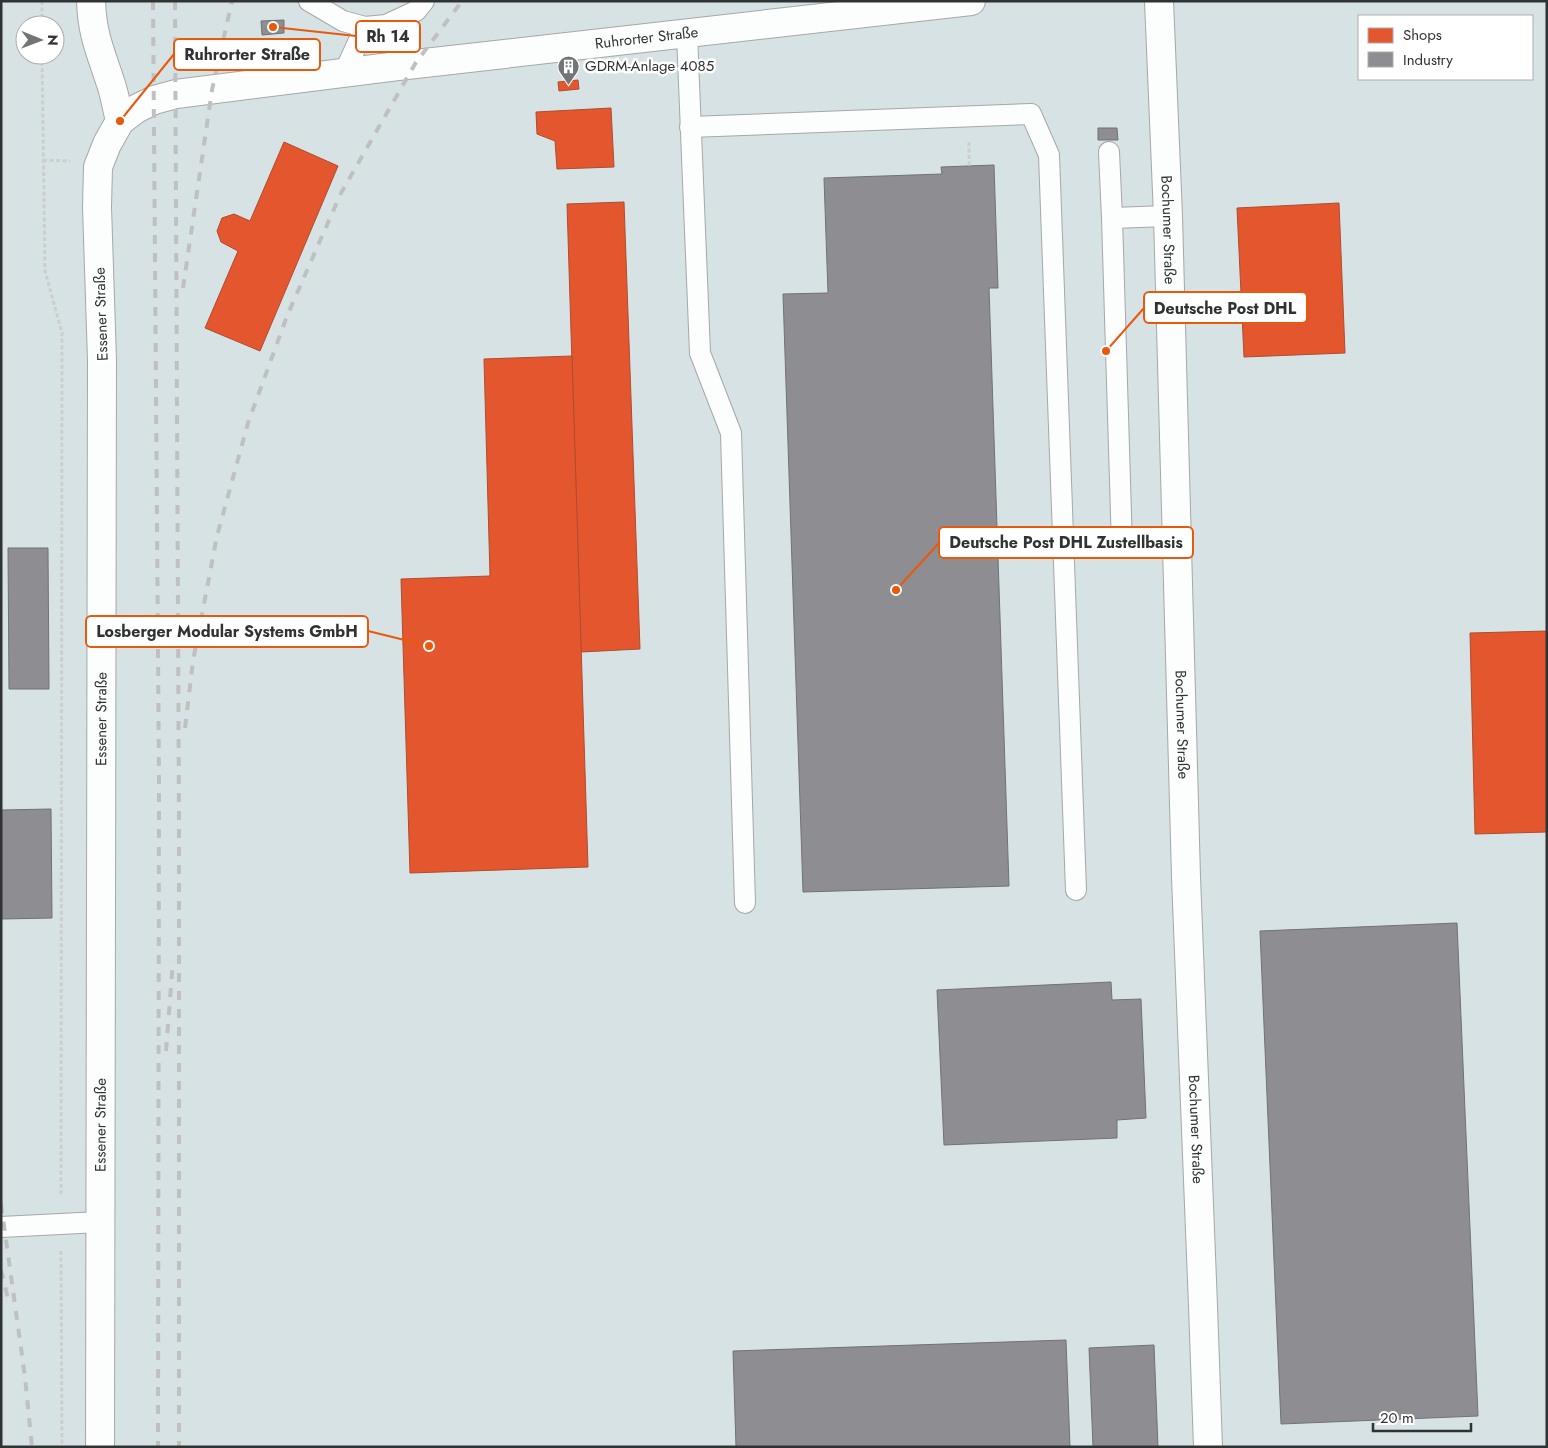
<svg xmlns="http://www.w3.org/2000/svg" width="1548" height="1448" viewBox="0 0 1548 1448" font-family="Jost,sans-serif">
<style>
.built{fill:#d6e2e4;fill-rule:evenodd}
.shops{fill:#e4572e;stroke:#ae4c30}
.industry{fill:#8d8d92;stroke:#717276}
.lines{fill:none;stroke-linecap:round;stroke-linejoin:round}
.lane-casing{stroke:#a5a8a8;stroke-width:22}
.street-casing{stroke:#a5a8a8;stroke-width:30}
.secondary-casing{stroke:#a5a8a8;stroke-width:30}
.path{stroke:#cdcece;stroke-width:3;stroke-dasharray:4 2.5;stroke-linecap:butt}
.lane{stroke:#fcfdfd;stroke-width:20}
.street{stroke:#fcfdfd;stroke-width:28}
.secondary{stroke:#fcfdfd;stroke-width:28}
.rail{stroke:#c0c0c1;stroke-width:4;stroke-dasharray:9 9;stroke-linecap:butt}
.labels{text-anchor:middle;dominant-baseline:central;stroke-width:5;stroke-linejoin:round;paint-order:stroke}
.street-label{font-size:15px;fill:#303333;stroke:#fff}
.poi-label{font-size:15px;fill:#303333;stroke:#fff;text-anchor:start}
.leader{fill:none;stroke:#e8590c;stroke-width:2}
.callout-dot{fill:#e8590c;stroke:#fff;stroke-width:2}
.callout{fill:#fff;stroke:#e8590c;stroke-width:2}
.callout-label{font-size:16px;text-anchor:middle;font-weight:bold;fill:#303333}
</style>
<rect width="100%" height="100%" fill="#ebf0f1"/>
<path class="built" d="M1,1H1547V1447H1ZM1359,16H1532V79H1359ZM25,25H55V55H25Z"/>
<g class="shops">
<path d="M578,80L579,89L559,91L558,82Z"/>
<path d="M611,108L614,167L557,169L555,141L537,134L536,112Z"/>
<path d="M284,142L338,166L260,351L205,328L238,251L221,242L217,231L222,218L234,214L250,221Z"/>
<path d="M624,202L640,649L581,652L567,204Z"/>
<path d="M1339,203L1345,353L1244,357L1237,208Z"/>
<path d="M572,356L588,867L410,873L401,579L490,576L484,359Z"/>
<path d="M1547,631V832L1475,834L1470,633Z"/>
</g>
<g class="industry">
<path d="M284,20V33L262,35L261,21Z"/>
<path d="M1098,128H1117L1118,140H1098Z"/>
<path d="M994,165L998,288H989L1009,886L803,892L783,294L828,293L824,178L942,174L941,167Z"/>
<path d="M8,548H48L49,689H9Z"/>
<path d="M51,809L52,918L1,919V810Z"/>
<path d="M1457,923L1478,1416L1281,1424L1260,931Z"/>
<path d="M1111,982L1112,1000L1141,999L1146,1118L1117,1120V1138L944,1145L937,990Z"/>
<path d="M1066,1340L1070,1447H736L733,1351Z"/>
<path d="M1154,1345L1158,1447H1093L1089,1348Z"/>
</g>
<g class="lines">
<defs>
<g id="lane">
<path d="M309,1L343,21L365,27L386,25L416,11L424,1"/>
<path d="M687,34L700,353L731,433L745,903"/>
<path d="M344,73L365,27"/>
<path d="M690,127L1031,114L1049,155L1076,890"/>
<path d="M1109,152L1112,218"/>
<path d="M1122,547L1112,218L1168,216"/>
<path d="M1,1227L100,1222"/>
</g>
<g id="street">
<path id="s1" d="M1159,1L1168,216L1186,877L1203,1306L1208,1447"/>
</g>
<g id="secondary">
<path d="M91,1C92,35 101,53 111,84C115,96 117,109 120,121"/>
<path id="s2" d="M100,1447L102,360L97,207L98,167L107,144L120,121L136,109L154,100L176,94L398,66L971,1"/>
</g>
</defs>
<use href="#lane" class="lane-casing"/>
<use href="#street" class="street-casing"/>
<use href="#secondary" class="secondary-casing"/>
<g class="path">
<path d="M42,1V25"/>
<path d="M42,55L45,271L62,333L61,1197"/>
<path d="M969,142V166"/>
<path d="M43,160L70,161"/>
<path d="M61,1251L62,1447"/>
</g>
<use href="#lane" class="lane"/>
<use href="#street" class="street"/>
<use href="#secondary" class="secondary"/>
<g class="rail">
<path d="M153,1L159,782L158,1447"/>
<path d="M175,1L179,820V1447"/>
<path d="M183,288L212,90L232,1"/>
<path d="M185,728L193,661L217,536L248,423L287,316L341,193L415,64L462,1"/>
<path d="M166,1051L173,961"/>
<path d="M1,1204L25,1377L32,1447"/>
<path d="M1,1270L8,1299"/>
</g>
</g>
<defs>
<symbol id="building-pin" viewBox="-11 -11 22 30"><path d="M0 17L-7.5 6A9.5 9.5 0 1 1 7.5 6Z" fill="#717576" stroke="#fff"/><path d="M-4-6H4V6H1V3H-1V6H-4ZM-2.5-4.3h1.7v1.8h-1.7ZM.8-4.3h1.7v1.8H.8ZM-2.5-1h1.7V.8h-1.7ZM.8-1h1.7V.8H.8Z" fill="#fff"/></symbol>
</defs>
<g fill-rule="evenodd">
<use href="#building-pin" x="556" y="54" width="25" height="34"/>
</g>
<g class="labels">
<g class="street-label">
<text stroke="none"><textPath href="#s2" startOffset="1868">Ruhrorter Straße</textPath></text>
<text stroke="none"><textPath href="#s1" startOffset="229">Bochumer Straße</textPath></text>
<text transform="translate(101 314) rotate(-92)">Essener Straße</text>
<text stroke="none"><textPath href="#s2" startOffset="728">Essener Straße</textPath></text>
<text stroke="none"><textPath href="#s1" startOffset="724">Bochumer Straße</textPath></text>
<text stroke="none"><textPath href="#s2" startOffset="322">Essener Straße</textPath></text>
<text stroke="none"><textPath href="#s1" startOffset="1129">Bochumer Straße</textPath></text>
</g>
<g class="poi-label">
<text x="585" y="66">GDRM-Anlage 4085</text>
</g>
</g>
<path class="leader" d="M273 27L356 36M120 121L174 54M1106 351L1144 308M896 590L939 543M429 646L368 631"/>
<g class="callout-dot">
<circle cx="273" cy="27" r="5"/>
<circle cx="120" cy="121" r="5"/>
<circle cx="1106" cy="351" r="5"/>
<circle cx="896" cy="590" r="5"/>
<circle cx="429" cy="646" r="5"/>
</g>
<g class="callout">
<rect x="356" y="21" width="64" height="31" rx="5"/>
<rect x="174" y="39" width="146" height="31" rx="5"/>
<rect x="1144" y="292" width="163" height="31" rx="5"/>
<rect x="939" y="527" width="254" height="31" rx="5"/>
<rect x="86" y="616" width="282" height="31" rx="5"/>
</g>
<g class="callout-label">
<text x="388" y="42">Rh 14</text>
<text x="247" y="60">Ruhrorter Straße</text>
<text x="1225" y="314">Deutsche Post DHL</text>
<text x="1066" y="548">Deutsche Post DHL Zustellbasis</text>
<text x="227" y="637">Losberger Modular Systems GmbH</text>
</g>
<rect width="1548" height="1448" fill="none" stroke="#303333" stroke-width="5"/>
<rect x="1358" y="15" width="175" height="65" fill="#ffffff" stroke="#acadad"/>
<rect x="1368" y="28" width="25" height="15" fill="#e4572e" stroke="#acadad"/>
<text x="1403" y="40" font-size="15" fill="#303333">Shops</text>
<rect x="1368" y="52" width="25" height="15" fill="#8d8d92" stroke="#acadad"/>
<text x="1403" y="65" font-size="15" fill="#303333">Industry</text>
<g transform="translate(40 40) rotate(91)"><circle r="24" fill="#ffffff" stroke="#acadad"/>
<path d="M0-4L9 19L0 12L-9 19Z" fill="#717576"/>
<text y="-8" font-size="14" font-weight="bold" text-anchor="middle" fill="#303333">N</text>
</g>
<path d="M1373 1423v8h98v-8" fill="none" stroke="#303333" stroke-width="2.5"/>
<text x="1380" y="1423" font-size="15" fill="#303333" stroke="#ffffff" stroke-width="4" paint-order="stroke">20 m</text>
</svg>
